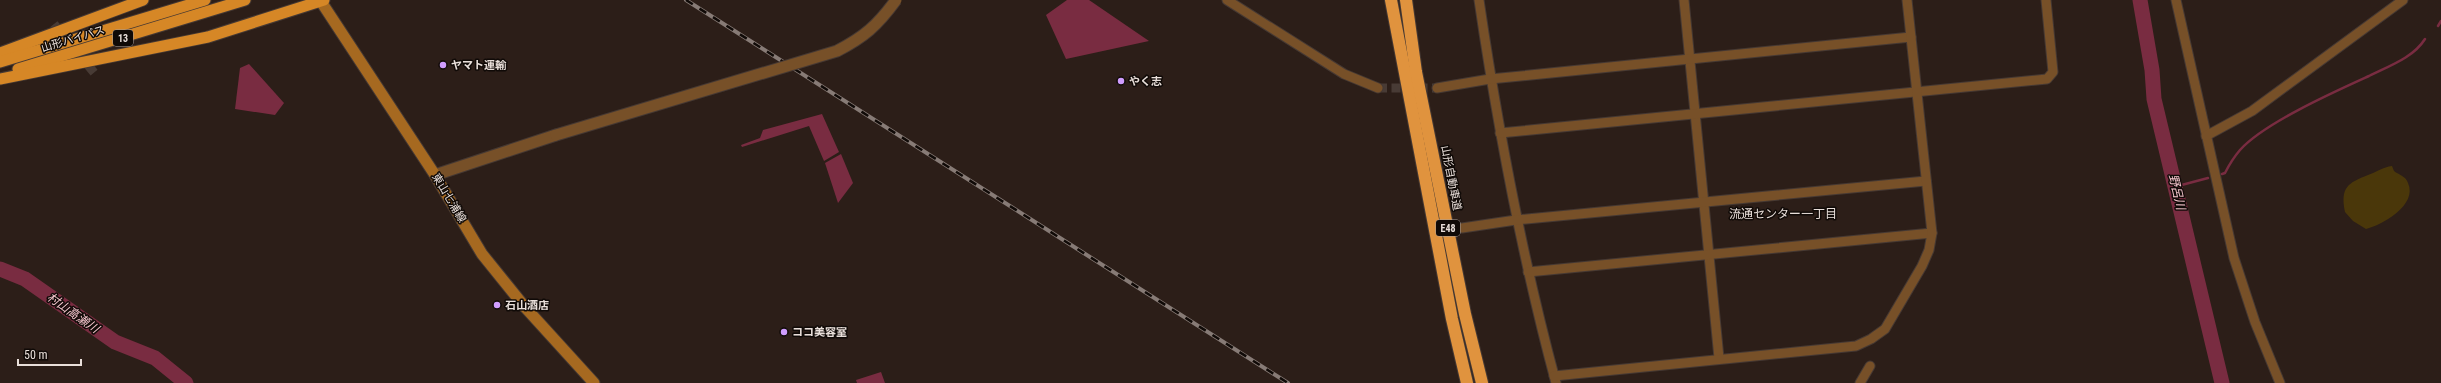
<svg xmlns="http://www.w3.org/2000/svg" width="2441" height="383" viewBox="0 0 2441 383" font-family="'Roboto Condensed','Noto Sans JP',sans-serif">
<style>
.green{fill:#4a370a}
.water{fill:#792c41}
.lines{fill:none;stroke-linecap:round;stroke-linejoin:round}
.stream{stroke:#792c41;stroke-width:2.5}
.river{stroke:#792c41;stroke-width:15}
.minor-tunnel{stroke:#483b35;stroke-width:9;stroke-dasharray:9 4.5;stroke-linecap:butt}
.minor-casing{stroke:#463933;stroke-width:11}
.tertiary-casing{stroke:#463933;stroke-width:13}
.secondary-casing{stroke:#463933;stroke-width:13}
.trunk-casing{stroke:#463933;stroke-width:13}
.motorway-casing{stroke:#463933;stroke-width:14}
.minor{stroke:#775028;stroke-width:9}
.tertiary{stroke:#775028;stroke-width:11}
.secondary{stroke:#a66920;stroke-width:11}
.trunk{stroke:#d68726;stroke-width:11}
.motorway{stroke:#e0933e;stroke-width:12}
.rail-casing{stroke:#877b76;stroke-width:4}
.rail{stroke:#100a07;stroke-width:2.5;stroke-dasharray:8;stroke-linecap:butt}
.tertiary-bridge-casing{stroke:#463933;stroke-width:13;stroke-linecap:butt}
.tertiary-bridge{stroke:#775028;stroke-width:11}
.poi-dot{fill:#d09dfe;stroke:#100a07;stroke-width:1.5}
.labels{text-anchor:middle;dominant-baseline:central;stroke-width:3;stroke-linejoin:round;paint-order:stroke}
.shield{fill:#100a07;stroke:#a89f9b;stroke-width:1}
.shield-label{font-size:10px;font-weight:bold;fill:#e9dfda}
.street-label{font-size:11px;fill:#e9dfda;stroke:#100a07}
.poi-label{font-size:11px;font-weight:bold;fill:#e9dfda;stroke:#100a07;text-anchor:start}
.water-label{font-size:12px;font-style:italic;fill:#f8c8d0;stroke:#100a07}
.neighbourhood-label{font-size:12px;fill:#e9dfda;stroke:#100a07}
</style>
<rect width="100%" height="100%" fill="#2c1e18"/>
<path class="green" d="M2392,166L2394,171C2399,175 2406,176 2408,183C2418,205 2382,225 2366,229L2353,221L2345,212C2340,187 2348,183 2368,175C2377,172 2383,167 2392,166Z"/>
<g class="water">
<path d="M1067,0H1089L1149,41L1066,59L1046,15Z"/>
<path d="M249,64L284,103L275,115L235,109L240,68Z"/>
<path d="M822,114L839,152L824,161L809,126L742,147L741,145L760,138L763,130Z"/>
<path d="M841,154L853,183L838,203L825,163Z"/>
<path d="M881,372L885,383H857L856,380Z"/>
</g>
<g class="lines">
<g class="stream">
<path d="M2438,26L2441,21"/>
<path d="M2222,174L2225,173C2229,165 2234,157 2240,150C2264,123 2336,91 2369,76C2389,66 2413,58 2425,39"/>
<path d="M2174,187L2208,178"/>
</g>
<g class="river">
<path d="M2140,0L2152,70L2154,99L2222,383"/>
<path d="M0,269L25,279L115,342L155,358L186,383"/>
</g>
<g class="minor-tunnel">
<path d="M54,24L96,75"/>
<path d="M1378,88H1437"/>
</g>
<defs>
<g id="minor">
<path d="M1227,0L1344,74L1378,88"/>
<path d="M1479,0C1498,129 1522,257 1556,383"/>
<path d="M1684,0L1719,358"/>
<path d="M2176,0L2234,258L2255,322L2280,383"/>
<path d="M1437,88L1490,79L1911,37"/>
<path d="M1500,133L2047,79L2053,72L2046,0"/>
<path d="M2206,136L2252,111L2403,0"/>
<path d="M1462,228L1516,220L1926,181"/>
<path d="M1528,272L1932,233"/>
<path d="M1554,376L1856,346L1871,339L1885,329L1922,266L1929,250L1932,233L1907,0"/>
<path d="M1860,383L1870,366"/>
</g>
<path id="tertiary" d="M435,175L556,135"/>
<path id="secondary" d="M320,0L435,175L482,254L524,306L594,383"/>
<g id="trunk">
<path d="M0,53L143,0"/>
<path d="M0,62L205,0"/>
<path d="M18,69L245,0"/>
<path d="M0,79L208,37L324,0"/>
</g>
<g id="motorway">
<path d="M1391,0L1452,319L1467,383"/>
<path d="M1406,0L1416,72L1465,314L1482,383"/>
</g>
</defs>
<use href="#minor" class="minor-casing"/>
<use href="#tertiary" class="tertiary-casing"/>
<use href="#secondary" class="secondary-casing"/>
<use href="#trunk" class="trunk-casing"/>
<use href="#motorway" class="motorway-casing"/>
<use href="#minor" class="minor"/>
<use href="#tertiary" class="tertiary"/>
<use href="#secondary" class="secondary"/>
<use href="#trunk" class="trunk"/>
<use href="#motorway" class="motorway"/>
<defs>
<path id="rail" d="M686,0L1288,383"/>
</defs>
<use href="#rail" class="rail-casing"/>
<use href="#rail" class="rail"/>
<defs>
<path id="tertiary-bridge" d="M556,135L837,51C864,37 877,26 896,0"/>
</defs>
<use href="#tertiary-bridge" class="tertiary-bridge-casing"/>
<use href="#tertiary-bridge" class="tertiary-bridge"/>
</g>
<g class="poi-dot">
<circle cx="443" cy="65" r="4"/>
<circle cx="1121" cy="81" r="4"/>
<circle cx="497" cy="305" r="4"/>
<circle cx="784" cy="332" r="4"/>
</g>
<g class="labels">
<g class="shield">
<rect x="113" y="30" width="20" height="16" rx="3"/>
<rect x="1436" y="220" width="24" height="16" rx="3"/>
</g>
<g class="shield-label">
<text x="123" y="38">13</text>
<text x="1448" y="228">E48</text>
</g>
<g class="street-label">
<text transform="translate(73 39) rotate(-17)">山形バイパス</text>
<text transform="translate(1451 178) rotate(79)">山形自動車道</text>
<text transform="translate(449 198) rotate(59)">東山七浦線</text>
</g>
<g class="poi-label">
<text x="451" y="65">ヤマト運輸</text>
<text x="1129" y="81">やく志</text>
<text x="505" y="305">石山酒店</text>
<text x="792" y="332">ココ美容室</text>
</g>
<g class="water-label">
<text transform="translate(2177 192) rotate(77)">野呂川</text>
<text transform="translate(73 313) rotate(35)">村山高瀬川</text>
</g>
<g class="neighbourhood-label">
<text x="1783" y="214">流通センター一丁目</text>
</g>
</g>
<path d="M18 359v6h63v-6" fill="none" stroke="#e9dfda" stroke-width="2"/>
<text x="24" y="359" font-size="12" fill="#e9dfda" stroke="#100a07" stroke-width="3" paint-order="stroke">50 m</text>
</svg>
